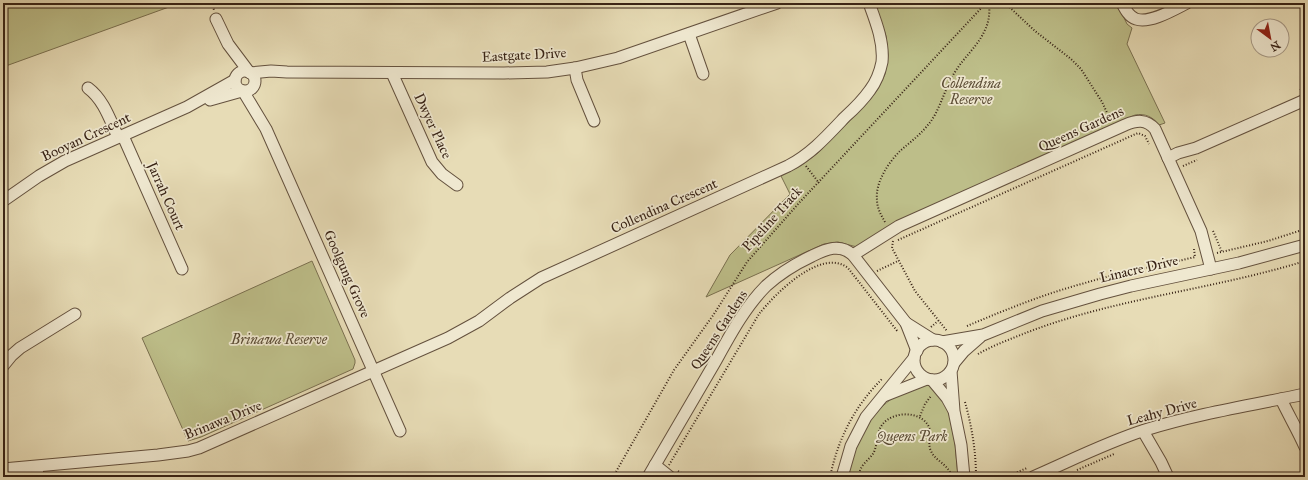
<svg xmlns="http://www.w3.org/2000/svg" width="1308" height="480" viewBox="0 0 1308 480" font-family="'IM FELL Great Primer',serif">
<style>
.green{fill:#bdbe89;stroke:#7a7050}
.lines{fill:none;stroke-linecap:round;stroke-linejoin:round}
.street-casing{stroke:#64513e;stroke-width:13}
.path{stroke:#382316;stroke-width:2;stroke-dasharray:1 2;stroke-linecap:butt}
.street{stroke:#efe8d0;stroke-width:11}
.labels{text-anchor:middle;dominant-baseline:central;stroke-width:3.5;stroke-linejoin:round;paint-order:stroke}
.street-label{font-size:14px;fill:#382316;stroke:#efe8d0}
.park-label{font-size:14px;font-style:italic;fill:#594a33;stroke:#efe8d0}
</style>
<rect width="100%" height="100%" fill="#e7dcb6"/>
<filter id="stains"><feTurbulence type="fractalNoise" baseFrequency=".005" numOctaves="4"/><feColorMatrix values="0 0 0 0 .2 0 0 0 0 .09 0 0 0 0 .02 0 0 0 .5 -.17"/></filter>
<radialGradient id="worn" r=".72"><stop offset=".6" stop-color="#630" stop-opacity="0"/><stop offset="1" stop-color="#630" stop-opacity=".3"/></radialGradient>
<g class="green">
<path d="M3,3H180L3,67Z"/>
<path d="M875,3H1117L1127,24L1132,28L1127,44L1165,123L1159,125C1153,117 1145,113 1135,115L894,223L864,244L857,247L838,242L824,244L706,297L730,255L790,194L781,176L802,165L818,153L869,101L878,89L885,74L888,55L886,36Z"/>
<path d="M312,261L355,360V363L353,369L201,437L188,441L142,338Z"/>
<path d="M921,384H931L948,409L955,443L958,477H848C852,448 870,411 896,396C903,391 912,388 921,384Z"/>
</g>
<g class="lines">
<defs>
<g id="street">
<path d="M1122,3C1125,9 1129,17 1136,19C1150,24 1175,9 1187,3"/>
<path d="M216,19L228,44L249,72"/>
<path d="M689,34L703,74"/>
<path d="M575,68L577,80L594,121"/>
<circle cx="245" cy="81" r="10"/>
<path d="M250,73L271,71L287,72L504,73L547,72L575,68L618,58L777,3"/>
<path d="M392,73L432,162L442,174L457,185"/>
<path d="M88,88C104,100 110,120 118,137"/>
<path d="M243,91L266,129L400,431"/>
<path d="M210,100L242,91"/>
<path d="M123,136L182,269"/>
<path d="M1168,158L1178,153L1196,148L1305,100"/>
<path d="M3,201L39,176L65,161L187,107L235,80"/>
<path d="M853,255L899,226L1125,125C1137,120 1146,119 1155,129L1201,231L1211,269"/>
<path d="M906,323L933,340"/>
<circle cx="934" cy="360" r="20"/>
<path d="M942,342L983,335L1042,311L1100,294L1131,286L1239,263L1305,245"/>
<path d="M954,363L964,351L980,337"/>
<path d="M3,366L12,355L20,348L75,314"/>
<path d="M951,371L954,411L961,445L964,477"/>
<path d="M932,380L947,398L953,409"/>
<path d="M884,396L927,379"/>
<path d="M1281,399C1289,416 1298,431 1305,447"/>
<path d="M1143,431L1161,462L1168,477"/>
<path d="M655,465L670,477"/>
<path d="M37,467L38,477"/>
<path d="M3,469L158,455L188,451L199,448L448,338L479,321L510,298L541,278L788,166C811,154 827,136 845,117C854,109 863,100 870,90C876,82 880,72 882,62C884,42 876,22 869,3"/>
<path d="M648,477C670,439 692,402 714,364C729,337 744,308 766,286C779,274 795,264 812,256C826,249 840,243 853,255L906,323L917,351"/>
<path d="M842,477L851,446L866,417L914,358"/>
<path d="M1033,477C1070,461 1107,442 1145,430C1196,414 1252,405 1305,394"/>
</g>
</defs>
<use href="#street" class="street-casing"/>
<g class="path">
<path d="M212,3L214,10"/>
<path d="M1005,3L1035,31L1071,59L1081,69L1102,102L1111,121"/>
<path d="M3,8L23,3"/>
<path d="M1300,90L1305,87"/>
<path d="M806,166L819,183"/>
<path d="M1183,166L1197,160"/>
<path d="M885,222C881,215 877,208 877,200C875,183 888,163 900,151C909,143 919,136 927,126C940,112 944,89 955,72C964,57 978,46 985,30C989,22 990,12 989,3"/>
<path d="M1213,231L1222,252"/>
<path d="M898,240L1138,133L1145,136L1149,144"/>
<path d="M893,241L892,248L915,291L947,331"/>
<path d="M1194,249L1195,257"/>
<path d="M1217,253L1268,241L1305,229"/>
<path d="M877,271L898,261"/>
<path d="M967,326C1005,310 1044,294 1085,283C1121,272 1158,266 1195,257"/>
<path d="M931,327L938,321"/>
<path d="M978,354C992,346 1008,340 1023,334C1114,298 1212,290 1305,261"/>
<path d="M965,402C972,427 976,452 976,477"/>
<path d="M920,416L925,404L931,396"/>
<path d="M669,465L759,314C775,294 821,247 848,268L898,332"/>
<path d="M1077,470L1114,454"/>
<path d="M678,471L688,477"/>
<path d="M613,477L674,370L714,314L747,262L799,203L986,3"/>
<path d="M830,477C838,439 854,407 882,379"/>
<path d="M860,477C857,466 870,460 874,452C878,443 876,433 882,425C892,411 921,410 929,427C932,435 927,444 931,451C935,461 947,463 952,476"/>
<path d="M1006,477L1027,468"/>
</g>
<use href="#street" class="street"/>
</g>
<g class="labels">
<g class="street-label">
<text transform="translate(524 55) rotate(-3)">Eastgate Drive</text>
<text transform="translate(433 126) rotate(65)">Dwyer Place</text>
<text transform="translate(1081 129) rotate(-24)">Queens Gardens</text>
<text transform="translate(86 137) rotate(-25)">Booyan Crescent</text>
<text transform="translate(166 196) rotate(66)">Jarrah Court</text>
<text transform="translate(664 206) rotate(-24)">Collendina Crescent</text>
<text transform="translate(772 219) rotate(-48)">Pipeline Track</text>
<text transform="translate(1139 269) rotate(-13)">Linacre Drive</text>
<text transform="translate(347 274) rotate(66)">Goolgung Grove</text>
<text transform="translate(719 330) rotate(-57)">Queens Gardens</text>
<text transform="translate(1162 412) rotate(-15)">Leahy Drive</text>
<text transform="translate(223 420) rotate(-22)">Brinawa Drive</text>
</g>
<g class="park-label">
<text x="971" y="83">Collendina<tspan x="971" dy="16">Reserve</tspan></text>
<text x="279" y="339">Brinawa Reserve</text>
<text x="912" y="436">Queens Park</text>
</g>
</g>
<rect width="1308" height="480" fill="none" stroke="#e7dcb6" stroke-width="16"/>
<rect x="4" y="4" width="1300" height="472" fill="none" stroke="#382316" stroke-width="2"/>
<rect x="8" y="8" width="1292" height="464" fill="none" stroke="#382316"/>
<g transform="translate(1270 38) rotate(148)"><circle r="19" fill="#efe8d0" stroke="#a69986"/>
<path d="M0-3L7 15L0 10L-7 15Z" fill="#8f2418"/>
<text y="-6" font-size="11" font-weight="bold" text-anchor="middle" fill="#382316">N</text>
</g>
<rect width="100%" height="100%" filter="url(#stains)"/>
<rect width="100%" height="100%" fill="url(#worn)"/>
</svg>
